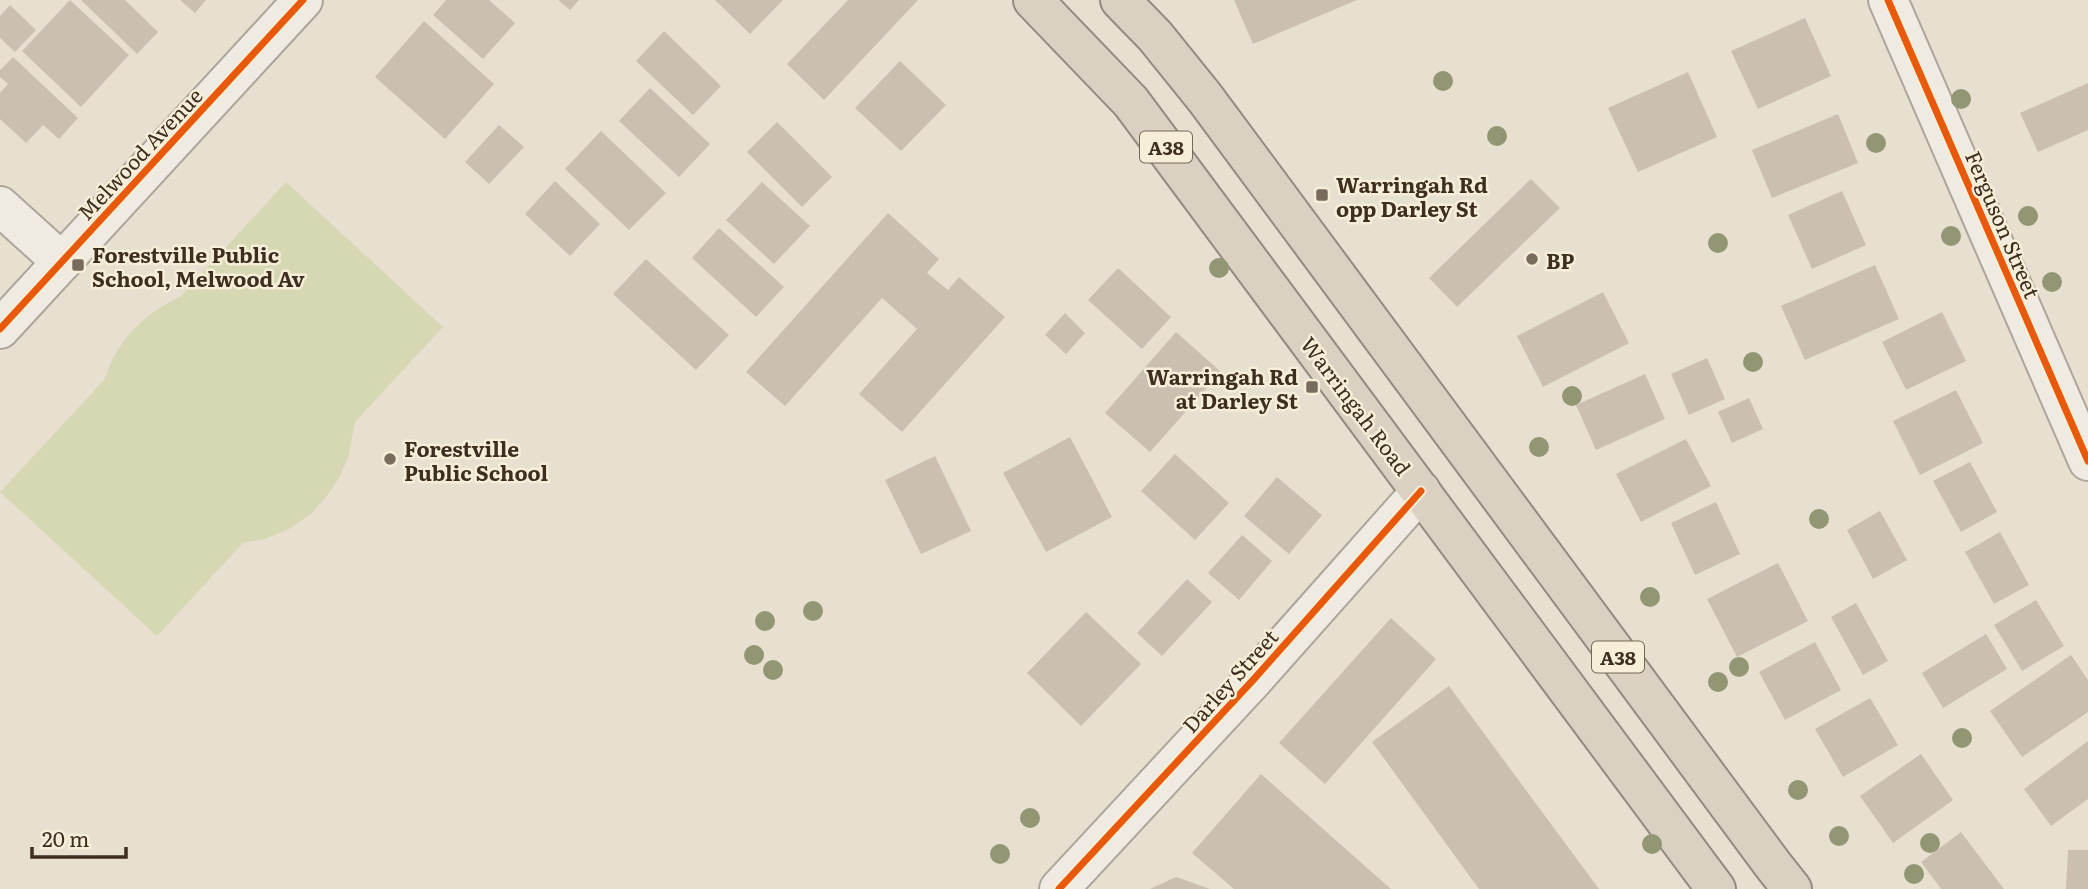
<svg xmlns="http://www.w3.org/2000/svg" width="2088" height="889" viewBox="0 0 2088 889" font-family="Literata,serif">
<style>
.green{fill:#d6d7b3}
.building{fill:#cbbfb2}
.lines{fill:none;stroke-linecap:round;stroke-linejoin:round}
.minor-casing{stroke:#ada599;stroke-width:42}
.highway-casing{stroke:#928b80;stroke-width:42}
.minor{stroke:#efebe3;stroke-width:38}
.highway{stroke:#dad1c2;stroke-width:38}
.cycleway-casing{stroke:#f7eed8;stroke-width:11}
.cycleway{stroke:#e8590c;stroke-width:7}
.tree{fill:#929673}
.poi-dot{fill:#786c5e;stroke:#f7eed8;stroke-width:2.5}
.labels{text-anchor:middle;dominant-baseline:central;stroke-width:5;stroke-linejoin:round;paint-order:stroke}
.shield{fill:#f7eed8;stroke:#756857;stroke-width:2}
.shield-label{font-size:19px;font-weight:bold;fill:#3d2e20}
.street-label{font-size:21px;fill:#3d2e20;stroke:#f7eed8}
.poi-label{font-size:21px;font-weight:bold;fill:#3d2e20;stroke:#f7eed8;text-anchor:start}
</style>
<rect width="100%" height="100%" fill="#e7e0d1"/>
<path class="green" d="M286,182L443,327L355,422L348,458L339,478L326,497L311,514L289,529L265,539L243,543L157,636L0,492L105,379C117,339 144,314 181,296Z"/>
<g class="building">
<path d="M70,0L129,55L81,107L22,51Z"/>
<path d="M81,0H125L158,32L137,54Z"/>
<path d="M180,0H206L195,13Z"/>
<path d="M446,0H489L515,23L483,59L433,15Z"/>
<path d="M558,0H579L570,10Z"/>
<path d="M715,0H783L750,34Z"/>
<path d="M848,0H918L824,100L787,64Z"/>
<path d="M1234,0H1357L1253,44Z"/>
<path d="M10,5L36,30L15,52L0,38V16Z"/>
<path d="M1805,18L1831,76L1758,109L1731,51Z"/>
<path d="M424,21L494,84L445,139L375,77Z"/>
<path d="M664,31L721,86L693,115L636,61Z"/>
<path d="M13,57L78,118L59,139L43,125L26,143L0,119V93L8,84L0,77V70Z"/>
<path d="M900,61L946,105L901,151L855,108Z"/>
<path d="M1688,72L1717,137L1638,172L1608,108Z"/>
<path d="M2088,83V130L2038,152L2020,113Z"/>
<path d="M650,88L710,144L679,177L619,121Z"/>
<path d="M1838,114L1858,163L1772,198L1752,150Z"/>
<path d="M777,122L832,177L802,207L747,152Z"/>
<path d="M499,125L524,147L489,184L465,162Z"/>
<path d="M601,131L666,193L629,230L565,169Z"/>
<path d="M1531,179L1560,208L1457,307L1429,278Z"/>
<path d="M555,181L600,224L570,256L525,214Z"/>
<path d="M762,182L810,226L774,264L726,220Z"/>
<path d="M1842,191L1866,245L1812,269L1788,215Z"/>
<path d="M888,213L939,259L927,273L948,290L959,277L1005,317L902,432L859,394L917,329L882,298L785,406L746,372Z"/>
<path d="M719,228L784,287L756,317L692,258Z"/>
<path d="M646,259L729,335L696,370L613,294Z"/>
<path d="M1875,265L1899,319L1805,360L1781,306Z"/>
<path d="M1118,268L1171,317L1142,349L1088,300Z"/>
<path d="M1603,292L1629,343L1543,387L1517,336Z"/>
<path d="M1942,312L1966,361L1906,390L1882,342Z"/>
<path d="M1065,313L1085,333L1066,354L1045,335Z"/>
<path d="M1176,332L1221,372L1150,452L1105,413Z"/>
<path d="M1707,358L1725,399L1689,415L1671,374Z"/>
<path d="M1645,374L1665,419L1596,450L1576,405Z"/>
<path d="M1956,390L1983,443L1920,475L1893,421Z"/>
<path d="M1749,398L1763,429L1732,443L1718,412Z"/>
<path d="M1070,437L1112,517L1046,552L1003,473Z"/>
<path d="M1686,439L1711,486L1641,522L1616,474Z"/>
<path d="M1175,454L1229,503L1195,540L1141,491Z"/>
<path d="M935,456L971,531L921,554L885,480Z"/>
<path d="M1970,462L1997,512L1961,532L1933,481Z"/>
<path d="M1277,477L1322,515L1289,554L1244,516Z"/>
<path d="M1716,502L1740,554L1695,575L1671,523Z"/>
<path d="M1880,511L1907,560L1873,579L1847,530Z"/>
<path d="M2000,532L2029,585L1994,604L1965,552Z"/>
<path d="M1242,535L1272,561L1239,600L1208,573Z"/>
<path d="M1778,563L1808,621L1737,657L1707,599Z"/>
<path d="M1187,579L1212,602L1162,656L1137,633Z"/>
<path d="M2036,600L2064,646L2022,671L1994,625Z"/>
<path d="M1856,603L1888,661L1863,675L1831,617Z"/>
<path d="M1086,612L1141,664L1081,726L1027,673Z"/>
<path d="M1391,618L1436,659L1325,784L1279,743Z"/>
<path d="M1986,634L2007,669L1943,708L1922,673Z"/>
<path d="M1815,642L1841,690L1785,720L1759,672Z"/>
<path d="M2071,655L2088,680V712L2022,757L1990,711Z"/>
<path d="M1449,686L1599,889H1479L1372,742Z"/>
<path d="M1870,698L1898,745L1843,777L1815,729Z"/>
<path d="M2088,741V799L2051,826L2024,789Z"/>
<path d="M1921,754L1953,800L1893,843L1860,796Z"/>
<path d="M1261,774L1391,889H1234L1192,853Z"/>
<path d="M1961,832L2004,889H1941L1921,862Z"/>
<path d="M2068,850H2088V889H2066Z"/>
<path d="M1176,877L1210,889H1150Z"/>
</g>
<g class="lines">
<defs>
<g id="minor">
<path d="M1888,0L2088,461"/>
<path d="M0,206L62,262"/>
<path d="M0,329L303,0"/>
<path d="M1059,889L1254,679L1421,491"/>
</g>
<g id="highway">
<path d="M1033,0L1131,102L1716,889"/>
<path d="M1120,0L1155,36L1205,98L1773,865L1792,889"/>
</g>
</defs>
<use href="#minor" class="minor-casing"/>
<use href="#highway" class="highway-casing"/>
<use href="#minor" class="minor"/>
<use href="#highway" class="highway"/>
<defs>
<g id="cycleway">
<path d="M1888,0L2088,461"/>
<path d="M0,329L303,0"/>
<path d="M1059,889L1254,679L1421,491"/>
</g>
</defs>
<use href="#cycleway" class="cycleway-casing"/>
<use href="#cycleway" class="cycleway"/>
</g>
<g class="tree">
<circle cx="1443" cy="81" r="10"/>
<circle cx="1961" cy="99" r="10"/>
<circle cx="1497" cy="136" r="10"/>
<circle cx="1876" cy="143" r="10"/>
<circle cx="2028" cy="216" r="10"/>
<circle cx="1951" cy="236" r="10"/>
<circle cx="1718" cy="243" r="10"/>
<circle cx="1219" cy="268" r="10"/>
<circle cx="2052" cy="282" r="10"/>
<circle cx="1753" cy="362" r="10"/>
<circle cx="1572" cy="396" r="10"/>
<circle cx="1539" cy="447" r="10"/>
<circle cx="1819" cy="519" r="10"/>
<circle cx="1650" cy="597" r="10"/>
<circle cx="813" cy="611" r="10"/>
<circle cx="765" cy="621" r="10"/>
<circle cx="754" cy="655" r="10"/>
<circle cx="1739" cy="667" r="10"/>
<circle cx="773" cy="670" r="10"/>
<circle cx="1718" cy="682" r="10"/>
<circle cx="1962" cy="738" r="10"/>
<circle cx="1798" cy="790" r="10"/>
<circle cx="1030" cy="818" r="10"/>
<circle cx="1839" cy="836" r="10"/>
<circle cx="1930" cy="843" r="10"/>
<circle cx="1652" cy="844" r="10"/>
<circle cx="1000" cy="854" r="10"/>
<circle cx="1914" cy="874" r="10"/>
</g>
<g class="poi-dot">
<rect x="1315" y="188" width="14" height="14" rx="3.5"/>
<circle cx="1532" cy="259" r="7"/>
<rect x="71" y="258" width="14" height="14" rx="3.5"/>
<rect x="1305" y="380" width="14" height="14" rx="3.5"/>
<circle cx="390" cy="459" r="7"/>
</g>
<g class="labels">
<g class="shield">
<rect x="1140" y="131.5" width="52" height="31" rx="5"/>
<rect x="1592" y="641.5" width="52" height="31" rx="5"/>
</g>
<g class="shield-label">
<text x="1166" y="147">A38</text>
<text x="1618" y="657">A38</text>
</g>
<g class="street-label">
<text transform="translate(139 153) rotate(-47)">Melwood Avenue</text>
<text transform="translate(2004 224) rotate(67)">Ferguson Street</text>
<text transform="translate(1357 405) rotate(53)">Warringah Road</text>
<text transform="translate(1229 680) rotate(-48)">Darley Street</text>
</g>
<g class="poi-label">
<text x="1336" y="183">Warringah Rd<tspan x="1336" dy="24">opp Darley St</tspan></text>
<text x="92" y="253">Forestville Public<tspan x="92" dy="24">School, Melwood Av</tspan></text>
<text x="1546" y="259">BP</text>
<text x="1298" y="375" text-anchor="end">Warringah Rd<tspan x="1298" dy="24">at Darley St</tspan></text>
<text x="404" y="447">Forestville<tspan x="404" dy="24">Public School</tspan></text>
</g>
</g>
<path d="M32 847v10h94v-10" fill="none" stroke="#3d2e20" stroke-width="3.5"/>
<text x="42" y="847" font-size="21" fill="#3d2e20" stroke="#f7eed8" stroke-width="5" paint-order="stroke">20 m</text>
</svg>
